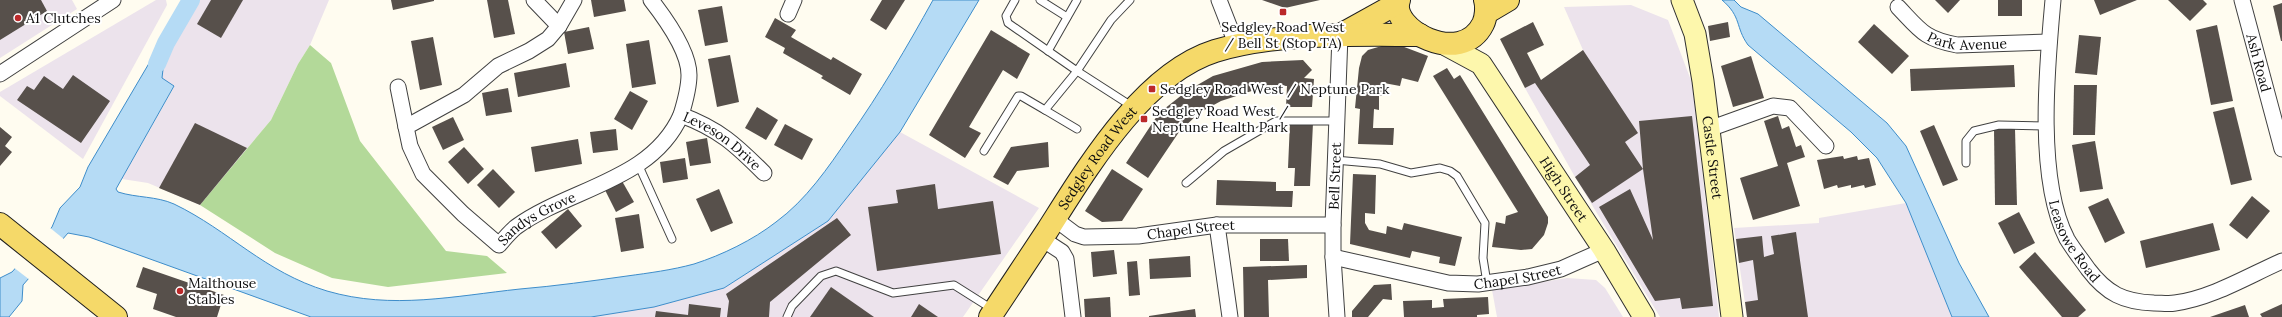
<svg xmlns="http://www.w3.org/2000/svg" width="2282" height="317" viewBox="0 0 2282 317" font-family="Lora,serif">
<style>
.industrial{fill:#ece3ec}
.forest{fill:#b3d999}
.water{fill:#b5dbf5;stroke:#3e8dca}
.pier{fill:#fffcf0}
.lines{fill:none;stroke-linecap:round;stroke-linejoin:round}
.canal{stroke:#b5dbf5;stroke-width:18}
.building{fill:#57504b}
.lane-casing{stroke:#414141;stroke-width:9}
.street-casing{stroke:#414141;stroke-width:17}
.secondary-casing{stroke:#303030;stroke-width:23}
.primary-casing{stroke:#1f1f1f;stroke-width:24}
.lane{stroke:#fff;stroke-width:7}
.street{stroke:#fff;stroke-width:15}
.secondary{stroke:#fdf7ac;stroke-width:21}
.primary{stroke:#f5d969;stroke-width:22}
.poi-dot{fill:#bb292a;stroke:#fff;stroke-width:1.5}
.labels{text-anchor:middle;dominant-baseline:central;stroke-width:4;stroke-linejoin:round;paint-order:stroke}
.poi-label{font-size:14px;fill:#0e0e0e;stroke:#fff;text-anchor:start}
.street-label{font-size:14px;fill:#0e0e0e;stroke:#fff}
</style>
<rect width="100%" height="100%" fill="#fffcf0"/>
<g class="industrial">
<path d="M0,0H72L77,9L0,58Z"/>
<path d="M156,0H166L167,5L83,159L0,96V92Z"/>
<path d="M196,0H329L310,45L298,64L271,120L200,205L148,183L122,179L174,87L162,78L164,56Z"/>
<path d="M1631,5L1668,20L1692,83L1719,317H1660L1575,177L1525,88L1541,80L1583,50L1564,7Z"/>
<path d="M900,132L1039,208L963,317H591L654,307L724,288L828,221Z"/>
<path d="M1906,203L1952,317H1747L1734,228L1819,223V218Z"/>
<path d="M1567,278L1596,280L1605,288L1623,317H1497L1492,290Z"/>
</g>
<path class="forest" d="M310,45L331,63L360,141L446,251L487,256L507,273L388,287L332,278L275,253L200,205L271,120L298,64Z"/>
<g class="water">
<path d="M933,0H979L900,132L828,221L724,288L654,307L591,317H311L89,237L68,233L23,285L22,301L9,317H0V278L12,272L52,227L60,208L80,187L88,167L158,48L166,43L162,78L174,86L116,189L118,192C137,198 156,196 174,204C230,231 264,272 327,291C392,310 454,296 520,289C556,286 591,281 627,276C649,273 672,270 694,264C722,255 753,240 776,222C806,200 828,168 849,137C880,93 907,47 933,0Z"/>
<path d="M1722,0H1734L1741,7L1758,14L1887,123L1906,146L1959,263L1989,317H1952L1906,203L1877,158L1851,132L1748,45C1735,27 1742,17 1722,0Z"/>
</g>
<path class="pier" d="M49,227L65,240L30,280L13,267Z"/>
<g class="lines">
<path class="canal" d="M157,64L166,43L191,0"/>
</g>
<g class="building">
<path d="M0,0H41L47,11L0,40Z"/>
<path d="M211,0H243L221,38L197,24Z"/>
<path d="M391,0H434V1L393,10Z"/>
<path d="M487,0H508L515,34L494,38Z"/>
<path d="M591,0H624L626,11L594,17Z"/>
<path d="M882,0H905L886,30L870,20Z"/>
<path d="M1262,0H1320L1285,8Z"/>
<path d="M1935,0H1960L1948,13Z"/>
<rect x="1998" y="0" width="24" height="16"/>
<path d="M2094,0H2137L2100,15Z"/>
<path d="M2168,0H2203L2207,4L2190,21Z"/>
<path d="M2282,3V41H2281L2273,6Z"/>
<path d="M722,6L728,42L705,46L698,10Z"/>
<path d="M775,18L796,30L791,37L831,60L833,57L862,74L850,95L821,78L823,76L783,53L785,48L765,37Z"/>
<path d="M1533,22L1544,45L1527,53L1541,80L1583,50L1638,133L1625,142L1643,169L1592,203L1575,177L1590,165L1535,83L1525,88L1500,39Z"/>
<path d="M1728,22L1730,37L1710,41L1708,26Z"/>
<path d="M1874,24L1909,56L1892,74L1858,42Z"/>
<path d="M2217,25L2233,101L2211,105L2196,30Z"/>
<path d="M589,27L594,49L568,54L564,32Z"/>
<path d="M991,30L1030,54L1017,79L1003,70L969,127L981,133L965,158L929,135Z"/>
<path d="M2079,35L2101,37L2097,75L2075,73Z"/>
<path d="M433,37L442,85L420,90L411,41Z"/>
<path d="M649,40L656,84L632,88L626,44Z"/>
<path d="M1385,45H1399L1428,56L1418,82L1402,78L1400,86L1384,83V96H1379V110L1374,109L1373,128H1394L1393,145L1358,144L1360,109L1355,108L1359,68L1362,56L1368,50Z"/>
<path d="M730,55L739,102L717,107L708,59Z"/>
<path d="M1751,56L1764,98L1733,107L1721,66Z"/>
<path d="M1303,60L1312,70L1304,78L1314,79L1312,107H1286L1287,86L1270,85L1221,101L1199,113L1179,132L1148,178L1126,163L1159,113L1187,91L1213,76L1262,62Z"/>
<path d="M566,63L570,87L518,97L514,73Z"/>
<path d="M2014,65L2015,87L1911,91L1910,69Z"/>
<path d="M1447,68L1454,79L1460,75L1548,217V223L1544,235L1532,249L1521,250L1492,247L1496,222L1505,224L1506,216L1518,212L1433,76Z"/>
<path d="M73,75L110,101L81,143L17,100L27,86L34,90L44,76L63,89Z"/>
<path d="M2074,85H2097L2095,135H2073Z"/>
<path d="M508,88L512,112L486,116L482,93Z"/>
<path d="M630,91L648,101L632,130L614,119Z"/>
<path d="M757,107L778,120L766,140L745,128Z"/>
<path d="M2234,107L2252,180L2231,185L2213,112Z"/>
<path d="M1692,116L1713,306L1682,309L1680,298L1655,301L1599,207L1630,189L1653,240L1643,169L1639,121Z"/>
<path d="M1778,116L1782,129L1789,126L1796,147L1801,145L1805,157L1787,163L1800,206L1753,220L1740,178L1778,166L1764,121Z"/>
<path d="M453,117L464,140L443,150L432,127Z"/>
<path d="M1290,122L1313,123L1310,186H1294L1295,168H1288Z"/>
<path d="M195,123L247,148L200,205L159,188Z"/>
<path d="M785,124L813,139L802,160L774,145Z"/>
<path d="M1934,125L1958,180L1943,186L1920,131Z"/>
<path d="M0,127L12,137L5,146L12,152L0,166Z"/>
<path d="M616,129L618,150L593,153L590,132Z"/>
<path d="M1994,129H2015L2017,205H1995Z"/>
<path d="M707,138L711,163L690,166L686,142Z"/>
<path d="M578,139L582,164L535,172L531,147Z"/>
<path d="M2095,141L2103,189L2080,192L2072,145Z"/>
<path d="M1048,142L1049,167L1017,171L1008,185L993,177L1011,147Z"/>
<path d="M464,147L484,169L468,184L448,162Z"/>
<path d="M1843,156L1844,159L1857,156L1858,160L1869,158L1876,185L1865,188L1864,185L1851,188V185L1838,188L1837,185L1824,189L1817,160Z"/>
<path d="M685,158L688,179L663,183L660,162Z"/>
<path d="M493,169L515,192L499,208L477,185Z"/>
<path d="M1112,169L1143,189L1122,221L1102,222L1085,211Z"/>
<path d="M1353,174L1376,175L1375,214L1365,213V223L1369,230L1386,234L1387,226L1402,230L1404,223L1462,237L1455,266L1439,263L1440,257L1412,251L1410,258L1350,244Z"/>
<path d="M1217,180L1276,182V191H1293L1292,207L1216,205Z"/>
<path d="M622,181L634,202L616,212L605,190Z"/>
<path d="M935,184L938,209L993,201L1001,254L877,271L868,207L898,203L896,190Z"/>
<path d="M719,189L733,223L711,232L696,199Z"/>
<path d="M2252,196L2270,211L2247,239L2229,225Z"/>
<path d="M2108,198L2125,233L2105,243L2088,207Z"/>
<path d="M568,209L582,226L556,249L541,232Z"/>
<path d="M2019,212L2035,243L2014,254L1998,223Z"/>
<path d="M639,214L644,248L621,252L615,218Z"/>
<path d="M837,218L851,235L770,302L769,317H727L729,301L726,294Z"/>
<path d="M2213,223L2220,250L2146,268L2140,241Z"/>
<path d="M1796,232L1808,317H1747L1745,302L1758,300L1753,260L1739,263L1736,239L1762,236L1764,257L1774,254L1771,236Z"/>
<path d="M1260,239H1288L1289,261H1260Z"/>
<path d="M1114,250L1117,274L1093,277L1091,252Z"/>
<path d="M2035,252L2086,310L2078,317H2062L2019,267Z"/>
<path d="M1190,256L1191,277L1150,279L1149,259Z"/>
<path d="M1137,261L1140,295L1129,296L1127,262Z"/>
<path d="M1307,265V278L1268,280L1269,317H1244L1243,267Z"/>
<path d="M143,267L224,295L217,317H176L153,309L157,294L136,287Z"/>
<path d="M1391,284L1392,300L1383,299L1368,317H1352V311L1374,285Z"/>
<path d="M831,287L874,317H810Z"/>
<path d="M1110,297L1111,317H1085L1084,299Z"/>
<path d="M1488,297L1489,314L1477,315V317H1404L1403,301L1432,300V308L1444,307L1443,299Z"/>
<path d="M689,304L721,308L720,317H655L656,311L688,315Z"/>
<path d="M919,304L938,317H911Z"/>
<path d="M2282,304V317H2262L2260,314Z"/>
<path d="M2245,305L2249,317H2210Z"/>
<path d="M1195,309L1196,317H1149V316Z"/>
</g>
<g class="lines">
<defs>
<g id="lane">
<path d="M1015,0L1006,16L1008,23L1077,71L1111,20L1130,0"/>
<path d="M1040,0L1067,17"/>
<path d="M1048,51L1077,0"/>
<path d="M1045,110L1077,129"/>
<path d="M984,151L1018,96H1021L1045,110L1077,71L1133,107"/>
<path d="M1335,160L1380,164L1411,173L1440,168L1450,171L1457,176L1485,223L1483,258L1487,283"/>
<path d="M1966,163V141L1974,131L1999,125L2047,126"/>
<path d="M638,164L672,239"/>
<path d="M1186,183L1224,151L1276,121H1335"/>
<path d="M787,317L792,306L821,276L836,271L893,293L954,285L992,309"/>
</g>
<g id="street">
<path d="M534,0L559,26"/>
<path id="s1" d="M574,0L559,26L548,39L529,51L498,66L464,95L406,127L410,146L423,174L463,214L499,245C504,239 510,232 516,227C570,188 652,181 681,115"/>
<path id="s2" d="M651,0C665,18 689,51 689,75C689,88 685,102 681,115C719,129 736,145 764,173"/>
<path d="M1219,0L1237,46"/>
<path id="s3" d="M2053,0C2047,66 2036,179 2067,239C2073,249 2081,259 2088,269C2107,294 2124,302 2154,303C2161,303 2169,304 2175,303C2212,298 2248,276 2282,261"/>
<path id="s4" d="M2242,0L2282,149"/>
<path id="s5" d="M1898,7C1920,30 1924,39 1957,45L2049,42"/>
<path d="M788,14L794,0"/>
<path d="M0,74L113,0"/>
<path d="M398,87L406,127"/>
<path d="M1709,129L1773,106L1790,108L1826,146"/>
<path id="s6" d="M1055,219L1075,234L1084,237L1138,236L1217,225H1333"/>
<path d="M1217,225L1230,317"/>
<path d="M1042,239L1062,252L1066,259L1073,317"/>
<path id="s7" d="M1333,257L1448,283L1478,284L1528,277L1561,269L1604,250"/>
<path id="s8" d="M1337,317L1333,257V225L1340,35"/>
</g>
<g id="secondary">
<path id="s9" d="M1682,0L1695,34L1703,81L1732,317"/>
<path id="s10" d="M1444,44L1481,64L1604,250L1644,317"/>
</g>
<g id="primary">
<path d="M1399,0C1388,29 1461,68 1483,24C1486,18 1487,7 1485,0"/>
<path d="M1486,13L1508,0"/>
<path d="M1342,34L1398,3"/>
<path d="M0,224L116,317"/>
<path id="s11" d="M990,317C1009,288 1028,260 1047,231C1086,170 1142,74 1215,51C1278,32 1355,35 1420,35"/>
</g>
</defs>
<use href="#lane" class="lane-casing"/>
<use href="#street" class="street-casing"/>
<use href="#secondary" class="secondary-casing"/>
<use href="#primary" class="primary-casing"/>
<use href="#lane" class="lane"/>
<use href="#street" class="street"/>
<use href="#secondary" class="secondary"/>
<use href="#primary" class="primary"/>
</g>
<g class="poi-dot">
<rect x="1279" y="8" width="8" height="8" rx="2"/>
<circle cx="18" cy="18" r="4"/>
<rect x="1148" y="85" width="8" height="8" rx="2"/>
<rect x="1140" y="115" width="8" height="8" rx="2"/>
<circle cx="180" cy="291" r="4"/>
</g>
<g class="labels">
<g class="poi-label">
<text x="26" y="18">A1 Clutches</text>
<text x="1283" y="27" text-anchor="middle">Sedgley Road West<tspan x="1283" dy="16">/ Bell St (Stop TA)</tspan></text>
<text x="1160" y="89">Sedgley Road West / Neptune Park</text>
<text x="1152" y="111">Sedgley Road West /<tspan x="1152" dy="16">Neptune Health Park</tspan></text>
<text x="188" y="283">Malthouse<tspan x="188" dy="16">Stables</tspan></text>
</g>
<g class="street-label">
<text stroke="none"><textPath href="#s5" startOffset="82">Park Avenue</textPath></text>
<text stroke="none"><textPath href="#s4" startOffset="65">Ash Road</textPath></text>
<text stroke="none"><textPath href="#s2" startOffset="175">Leveson Drive</textPath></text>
<text stroke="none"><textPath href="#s9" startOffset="161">Castle Street</textPath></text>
<text stroke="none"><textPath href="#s11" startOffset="192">Sedgley Road West</textPath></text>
<text stroke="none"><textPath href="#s8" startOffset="141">Bell Street</textPath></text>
<text stroke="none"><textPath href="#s10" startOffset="192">High Street</textPath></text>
<text stroke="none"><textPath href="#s1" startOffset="416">Sandys Grove</textPath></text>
<text stroke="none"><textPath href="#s6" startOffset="142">Chapel Street</textPath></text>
<text stroke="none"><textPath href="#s3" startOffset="247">Leasowe Road</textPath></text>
<text stroke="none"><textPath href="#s7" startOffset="188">Chapel Street</textPath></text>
</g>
</g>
</svg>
